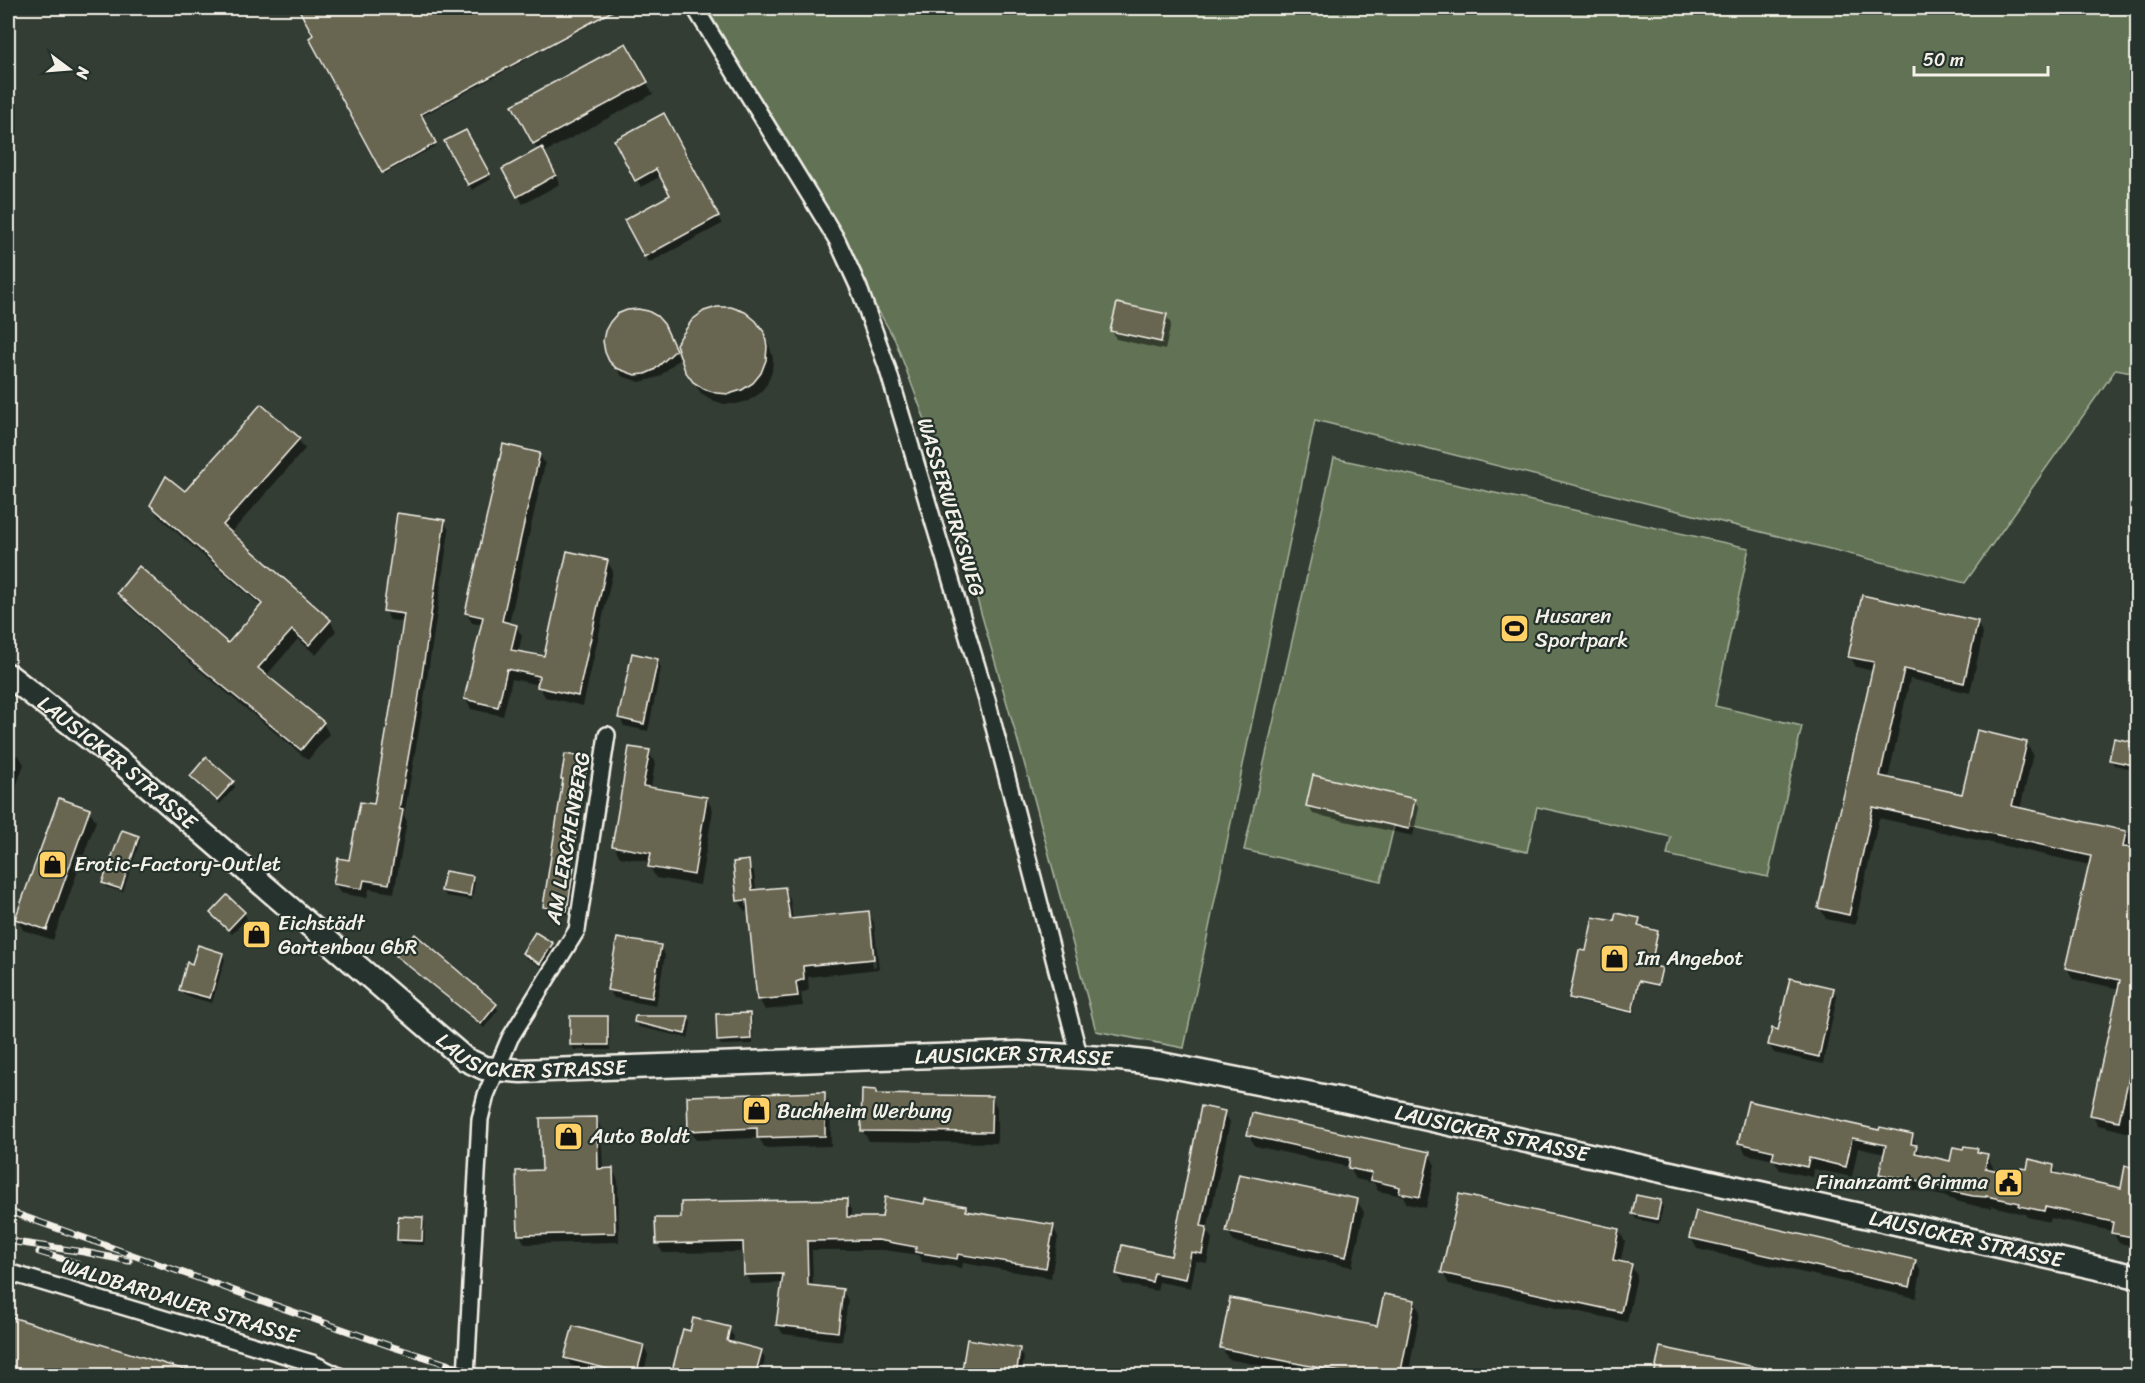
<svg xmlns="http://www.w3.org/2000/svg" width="2145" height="1383" viewBox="0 0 2145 1383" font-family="Sriracha,sans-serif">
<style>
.green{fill:#627355;stroke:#abb29e;stroke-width:1.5}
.shadow{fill:#0007;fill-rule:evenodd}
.building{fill:#686551;stroke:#f4f1e8;stroke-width:1.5}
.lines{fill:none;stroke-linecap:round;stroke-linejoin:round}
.street-casing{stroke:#f4f1e8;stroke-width:20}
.secondary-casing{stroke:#f4f1e8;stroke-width:27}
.street{stroke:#26332d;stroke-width:15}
.secondary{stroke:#26332d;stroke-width:22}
.rail-casing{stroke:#f4f1e8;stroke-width:7}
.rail{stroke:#26332d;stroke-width:4.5;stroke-dasharray:14;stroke-linecap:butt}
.labels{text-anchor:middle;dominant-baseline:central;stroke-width:4.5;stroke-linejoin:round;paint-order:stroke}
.street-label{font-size:21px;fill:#f4f1e8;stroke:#26332d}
.poi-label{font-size:21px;fill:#f4f1e8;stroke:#26332d;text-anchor:start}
</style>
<rect width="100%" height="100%" fill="#333d34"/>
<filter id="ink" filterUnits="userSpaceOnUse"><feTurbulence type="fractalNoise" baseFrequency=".0167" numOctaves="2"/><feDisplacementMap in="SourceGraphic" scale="12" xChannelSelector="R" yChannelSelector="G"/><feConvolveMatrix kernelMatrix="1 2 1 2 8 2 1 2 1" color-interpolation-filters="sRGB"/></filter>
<g filter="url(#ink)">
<g class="green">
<path d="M707,8H2137V373L2116,369L1965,583L1315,420L1184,1048L1096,1031L1031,787L928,428L895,340Z"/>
<path d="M1334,458L1749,548L1715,706L1802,726L1768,877L1667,855L1671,837L1537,807L1527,852L1410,826L1408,829L1394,826L1381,881L1244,850Z"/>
</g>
<g class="shadow">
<path d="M301,8H402L406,14L418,8H603L608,15L421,117L436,146L384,174L311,38L315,36Z"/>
<path d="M626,45L653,94L543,153L560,184L523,204L504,169L538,150L514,106Z"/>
<path d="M663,115L722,224L649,263L626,221L672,196L661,176L641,187L616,141Z"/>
<path d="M465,132L491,179L472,190L446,142Z"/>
<path d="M1166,315L1171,324L1165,350L1116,339L1112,331Z"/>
<path d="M762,333L769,345L773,358L772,372L767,384L759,394L748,401L736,404H724L712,400L701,393L693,382Z"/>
<path d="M668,334L679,359L659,377L640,382L622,376L610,360Z"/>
<path d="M298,439L305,449L231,533L330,621L336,631L316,655L298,639L266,676L323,723L329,734L308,760L193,665L125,603L119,593L228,645L262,607L158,516L152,505L185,493Z"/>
<path d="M539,454L545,464L509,624L516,626L522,636L518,653L545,658L607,561L613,571L583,706L545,697L539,685L512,679L503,716L471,709L465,698L483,625L472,623L466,612Z"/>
<path d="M444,521L449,531L422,713L404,816L407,821L394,893L369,889L367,898L340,893L335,884L350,861L375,806L405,622L390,620L384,610Z"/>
<path d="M1977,623L1983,634L1970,693L1910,679L1888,779L1964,796L2026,743L2033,754L2020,809L2138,835V1135L2098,1125L2092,1114L2120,989L2073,979L2067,968L2090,865L1879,818L1855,925L1826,919L1820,908L1873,671L1856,667L1850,656Z"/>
<path d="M657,660L661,668L648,731L624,726L620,718Z"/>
<path d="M2138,745V770L2114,765L2111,760Z"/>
<path d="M8,751L19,756L24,764L8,810Z"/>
<path d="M649,752L655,763L651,789L706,798L713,810L700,885L656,878L650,867L651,862L620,857L614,846Z"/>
<path d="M587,759L590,764L573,869L576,874L570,915L548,912L545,907L564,782L562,778Z"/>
<path d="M192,776L232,782L235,787L220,804L195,781Z"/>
<path d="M1414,800L1419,808L1413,836L1313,814L1308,805Z"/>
<path d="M89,810L96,821L53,940L23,930L17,919Z"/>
<path d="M138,837L140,841L123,892L106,887L104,882Z"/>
<path d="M748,862L754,872L756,891L784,888L790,899L793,920L868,912L874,923L879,969L808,977L809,990L801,993L803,1006L765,1010L759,999L749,911H745L739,901L735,863ZM869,921H872L876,966L873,967Z"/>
<path d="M472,877L475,882L472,900L446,896L443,890Z"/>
<path d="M212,913H244L247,918L232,934Z"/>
<path d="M1639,919V928L1657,932L1658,934L1651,967L1662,971L1658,987L1640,982L1633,1014L1571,1000L1570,998L1587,953Z"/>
<path d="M552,944L555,949L543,968L526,958L523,953Z"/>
<path d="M660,947L665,955L656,1006L614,998L609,990Z"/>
<path d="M222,954L225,959L212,1003L184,995L181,990Z"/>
<path d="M398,956L496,1005L498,1010L484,1028L401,961Z"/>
<path d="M1833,989L1837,997L1823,1064L1774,1053L1769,1045Z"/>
<path d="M749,1014L752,1019L753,1044L721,1045L718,1040Z"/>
<path d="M607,1018L610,1023V1050H574L571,1045Z"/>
<path d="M689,1018L691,1023L688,1038L639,1027L636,1022Z"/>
<path d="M875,1091L878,1096L991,1097L997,1108V1143L869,1141L862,1130Z"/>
<path d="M824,1094L830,1104L831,1146L765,1148L759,1138L696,1140L690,1130Z"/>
<path d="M1224,1112L1230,1122L1207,1231L1212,1239L1207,1263L1196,1261L1191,1288L1159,1282L1157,1291L1123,1284L1117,1274L1173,1258Z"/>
<path d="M596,1118L601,1128L603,1170H612L618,1180L619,1242L525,1244L520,1235L543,1172Z"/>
<path d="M1880,1132L1912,1136L1921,1156L1951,1163L1965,1151L1977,1150L1980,1154L1987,1156L1993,1167L1992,1172L2021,1178L2053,1166L2059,1176L2122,1189L2138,1170V1247L2119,1243L2112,1231L2051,1218L2050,1222L2027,1217L2025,1214L1992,1206V1208L1980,1207L1956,1201L1943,1196L1887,1185L1881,1174L1885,1154L1858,1148L1852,1177L1814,1169L1813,1177L1780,1170L1774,1160L1746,1154L1740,1143Z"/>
<path d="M1249,1135L1429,1154L1435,1165L1426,1208L1407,1204L1403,1196L1378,1191L1374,1183L1356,1179L1349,1167L1255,1146Z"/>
<path d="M846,1200L851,1210V1218L883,1219L925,1205L965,1207L969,1213L1053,1227L1058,1237L1051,1278L963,1263L962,1268L922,1262L919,1255L884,1250H812L813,1287L842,1290L848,1300L842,1341L783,1334L777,1324L783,1283L751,1284L745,1274V1252L663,1253L657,1244L683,1219Z"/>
<path d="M1357,1201L1364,1212L1352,1267L1234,1242L1228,1231Z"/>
<path d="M1660,1202L1663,1207L1659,1224L1636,1219L1633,1214Z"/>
<path d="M422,1218L425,1223L424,1245L402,1244L399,1239Z"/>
<path d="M1618,1230L1625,1241L1620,1263L1631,1265L1637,1276L1627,1322L1449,1284L1443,1273Z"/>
<path d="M1691,1238L1915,1261L1921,1272L1916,1298L1697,1249Z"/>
<path d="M1414,1301L1420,1312L1408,1376H1313L1228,1359L1222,1348L1378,1328Z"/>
<path d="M8,1318L199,1376H8Z"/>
<path d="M729,1329L734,1337L732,1344L761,1351L765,1359L761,1376H676L674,1371L691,1333Z"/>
<path d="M644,1346L648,1355L643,1376H608L571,1365L566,1357Z"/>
<path d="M1661,1349L1789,1376H1656Z"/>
<path d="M1019,1350L1024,1358L1021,1376H962Z"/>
</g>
<g class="building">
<path d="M298,8H618L421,114L436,143L382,173L309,38L313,35Z"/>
<path d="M626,43L648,82L533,144L512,105Z"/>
<path d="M664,113L719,216L644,257L624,220L670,195L656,169L635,181L614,140Z"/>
<path d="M466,130L490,174L468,185L444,141Z"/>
<path d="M542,147L556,175L517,197L502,169Z"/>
<path d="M1117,303L1167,314L1161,342L1110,331Z"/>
<path d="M717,307H731L745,312L756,321L764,332L767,346L766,360L761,373L753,383L742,390L729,394L716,393L704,389L693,382L685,371L676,344L692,320L704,311Z"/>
<path d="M638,309L648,311L657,316L664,324L676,350L654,370L645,374L635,375L616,368L609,361L605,352L603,341L605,331L610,322L617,314L627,310Z"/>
<path d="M261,404L300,438L223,525L331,620L309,645L292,630L258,668L324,722L301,750L185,655L117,593L139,566L228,643L262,604L150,505L166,476L185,491Z"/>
<path d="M503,444L540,453L502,621L517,625L511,650L544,656L567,551L608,560L578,696L537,687L539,676L507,669L498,707L464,699L483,617L465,613Z"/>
<path d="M397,513L445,520L418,702L399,809L403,810L389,884L364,880L362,889L333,884L338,858L349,860L360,802L374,804L392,698L404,614L383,611Z"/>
<path d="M1862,595L1978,621L1964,683L1904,669L1880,776L1962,794L1977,730L2027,742L2012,806L2126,831L2123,847L2138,848V1038L2119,1121L2090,1115L2120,980L2065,968L2091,856L1873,807L1849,915L1818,908L1874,662L1848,657Z"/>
<path d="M632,653L658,659L644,724L618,718Z"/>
<path d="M2114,738L2138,743V766L2109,760Z"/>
<path d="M629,747L650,750L643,786L707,797L694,875L648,867L651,853L612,846Z"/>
<path d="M565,754L588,758L571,867H574L567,911L543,907L563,779H561Z"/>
<path d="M206,757L234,781L217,800L190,776Z"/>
<path d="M1313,775L1415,799L1409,829L1306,806Z"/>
<path d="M59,798L90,809L47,930L15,919Z"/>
<path d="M122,830L139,836L121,889L102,883Z"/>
<path d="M749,860L752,890L785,887L790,919L869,911L874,959L803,966L804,979L796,982L798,996L757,1000L747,900L737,901L733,862Z"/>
<path d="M445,871L473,876L470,896L441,891Z"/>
<path d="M227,895L245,912L228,930L210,913Z"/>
<path d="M1616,913L1640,918L1638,926L1658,931L1651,965L1662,968L1658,985L1639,981L1632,1012L1569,998L1579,950L1586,951L1593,917L1614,921Z"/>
<path d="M535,932L553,943L540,964L522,953Z"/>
<path d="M415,934L497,1004L481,1024L396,956Z"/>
<path d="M617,938L661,945L652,998L607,990Z"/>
<path d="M198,945L223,953L210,998L179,990L187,962L192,964Z"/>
<path d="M1790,978L1834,988L1819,1057L1768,1045L1772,1028L1778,1030Z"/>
<path d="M750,1013L751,1039L717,1041L716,1014Z"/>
<rect x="570" y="1016" width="38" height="29"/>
<path d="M635,1016H689L685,1034L634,1022Z"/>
<path d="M862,1089L876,1090V1094L992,1096L991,1132L861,1131Z"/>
<path d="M825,1092V1136L757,1138V1128L688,1131L687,1096Z"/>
<path d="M1748,1101L1879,1130L1880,1127L1913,1134L1911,1144L1917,1145L1915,1153L1950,1161L1953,1147L1963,1149L1964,1146L1978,1148L1977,1152L1988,1154L1985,1168L2020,1176L2021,1168L2027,1169L2029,1159L2054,1165L2053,1173L2121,1188L2125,1166L2138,1168V1238L2111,1233L2113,1222L2045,1207L2044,1211L2019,1206L2020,1203L1986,1196V1197L1973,1196L1949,1191L1936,1185L1879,1174L1886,1145L1852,1138L1846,1167L1809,1158L1807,1167L1772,1159L1774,1151L1738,1143Z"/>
<path d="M1201,1106L1225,1111L1201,1226L1207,1227L1202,1254L1191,1252L1186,1279L1154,1273L1152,1282L1116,1274L1122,1245L1171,1256Z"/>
<path d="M1252,1113L1430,1152L1420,1197L1399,1193L1400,1187L1370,1180L1372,1173L1348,1168L1350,1158L1247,1135Z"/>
<path d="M597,1117L598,1169L613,1168L615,1233L518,1235L516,1171L542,1170L540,1118Z"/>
<path d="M1239,1174L1358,1199L1346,1257L1226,1232Z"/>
<path d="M1459,1194L1619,1229L1613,1260L1632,1264L1621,1312L1441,1273Z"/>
<path d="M1636,1195L1661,1200L1657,1219L1632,1214Z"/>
<path d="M885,1197L924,1204L925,1199L966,1206V1211L1054,1225L1046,1268L958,1254L957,1259L915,1252L916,1247L878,1240L807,1241L808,1285L843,1289L838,1332L776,1325L783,1274L744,1275L743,1242L656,1244L655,1218H681V1202L847,1199V1217H882Z"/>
<path d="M1696,1211L1916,1260L1910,1287L1689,1238Z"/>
<path d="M398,1216L423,1217L422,1241L397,1240Z"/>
<path d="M1384,1294L1415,1300L1400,1376H1360L1220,1348L1230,1298L1377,1326Z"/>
<path d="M8,1316L192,1372V1376H8Z"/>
<path d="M693,1318L730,1327L727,1341L762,1350L755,1376H689L672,1371L683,1329L690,1331Z"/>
<path d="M573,1326L644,1345L636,1376L564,1358Z"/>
<path d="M967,1339L1020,1348L1016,1376H961Z"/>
<path d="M1660,1347L1765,1369V1376H1654Z"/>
</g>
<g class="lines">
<defs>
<g id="street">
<path d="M695,8L837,240L859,288L887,367L987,700L1079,1055"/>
<path d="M8,1272L312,1363L339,1376"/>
<path d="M466,1376L480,1119L486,1095L510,1038L577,930L607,735"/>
</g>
<g id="secondary">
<path id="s1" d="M8,675L124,765L465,1059L484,1068L521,1071L1018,1053L1120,1059L1161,1064L1338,1099L2138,1277"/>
</g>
</defs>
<use href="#street" class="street-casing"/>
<use href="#secondary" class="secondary-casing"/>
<use href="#street" class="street"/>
<use href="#secondary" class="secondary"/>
<defs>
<g id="rail">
<path d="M8,1211L393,1347L485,1376"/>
<path d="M8,1241L84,1252L129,1261"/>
<path d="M39,1252L76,1263"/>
</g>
</defs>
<use href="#rail" class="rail-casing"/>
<use href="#rail" class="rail"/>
</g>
</g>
<defs>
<symbol id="stadium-square" viewBox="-11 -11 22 22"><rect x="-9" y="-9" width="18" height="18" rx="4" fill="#ffd166" stroke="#26332d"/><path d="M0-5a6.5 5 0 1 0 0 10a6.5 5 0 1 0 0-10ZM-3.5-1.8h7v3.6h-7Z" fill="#111"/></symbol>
<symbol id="shop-square" viewBox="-11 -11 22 22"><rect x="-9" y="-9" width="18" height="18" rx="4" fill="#ffd166" stroke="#26332d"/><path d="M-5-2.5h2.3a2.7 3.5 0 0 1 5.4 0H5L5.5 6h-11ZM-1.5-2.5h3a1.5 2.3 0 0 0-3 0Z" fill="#111"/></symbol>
<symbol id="civic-square" viewBox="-11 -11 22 22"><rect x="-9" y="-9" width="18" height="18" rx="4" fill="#ffd166" stroke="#26332d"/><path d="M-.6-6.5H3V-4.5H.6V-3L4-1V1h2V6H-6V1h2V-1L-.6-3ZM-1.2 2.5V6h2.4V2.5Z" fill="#111"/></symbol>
</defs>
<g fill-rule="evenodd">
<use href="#stadium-square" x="1498" y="612" width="33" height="33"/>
<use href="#shop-square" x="36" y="848" width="33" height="33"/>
<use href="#shop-square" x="240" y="918" width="33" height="33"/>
<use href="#shop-square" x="1598" y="942" width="33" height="33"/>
<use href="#shop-square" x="740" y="1094" width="33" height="33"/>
<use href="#shop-square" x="552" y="1120" width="33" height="33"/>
<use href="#civic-square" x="1992" y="1166" width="33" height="33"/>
</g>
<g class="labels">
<g class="street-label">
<text transform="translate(951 507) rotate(73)">WASSERWERKSWEG</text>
<text stroke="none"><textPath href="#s1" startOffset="140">LAUSICKER STRASSE</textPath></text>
<text transform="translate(568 838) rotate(-80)">AM LERCHENBERG</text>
<text stroke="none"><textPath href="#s1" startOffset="662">LAUSICKER STRASSE</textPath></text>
<text stroke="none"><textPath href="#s1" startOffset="1148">LAUSICKER STRASSE</textPath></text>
<text stroke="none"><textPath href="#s1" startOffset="1634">LAUSICKER STRASSE</textPath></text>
<text stroke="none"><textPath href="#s1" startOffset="2120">LAUSICKER STRASSE</textPath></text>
<text transform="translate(180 1301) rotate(17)">WALDBARDAUER STRASSE</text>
</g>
<g class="poi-label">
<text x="1535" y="616">Husaren<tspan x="1535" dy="24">Sportpark</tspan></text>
<text x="74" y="864">Erotic-Factory-Outlet</text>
<text x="278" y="923">Eichstädt<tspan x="278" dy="24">Gartenbau GbR</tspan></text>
<text x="1636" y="958">Im Angebot</text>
<text x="777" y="1111">Buchheim Werbung</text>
<text x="590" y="1136">Auto Boldt</text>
<text x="1988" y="1182" text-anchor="end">Finanzamt Grimma</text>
</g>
</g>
<rect width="2145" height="1383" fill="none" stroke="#26332d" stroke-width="30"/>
<rect x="15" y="15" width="2115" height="1353" fill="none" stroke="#f4f1e8" stroke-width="2" filter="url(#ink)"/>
<g transform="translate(69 69) rotate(106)" stroke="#26332d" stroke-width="4.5" paint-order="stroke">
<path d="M0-4.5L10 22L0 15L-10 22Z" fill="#f4f1e8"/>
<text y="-9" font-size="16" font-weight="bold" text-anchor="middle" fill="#f4f1e8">N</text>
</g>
<path d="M1914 66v9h134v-9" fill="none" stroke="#f4f1e8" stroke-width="3"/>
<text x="1923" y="66" font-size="18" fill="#f4f1e8" stroke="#26332d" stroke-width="4.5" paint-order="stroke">50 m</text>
</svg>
